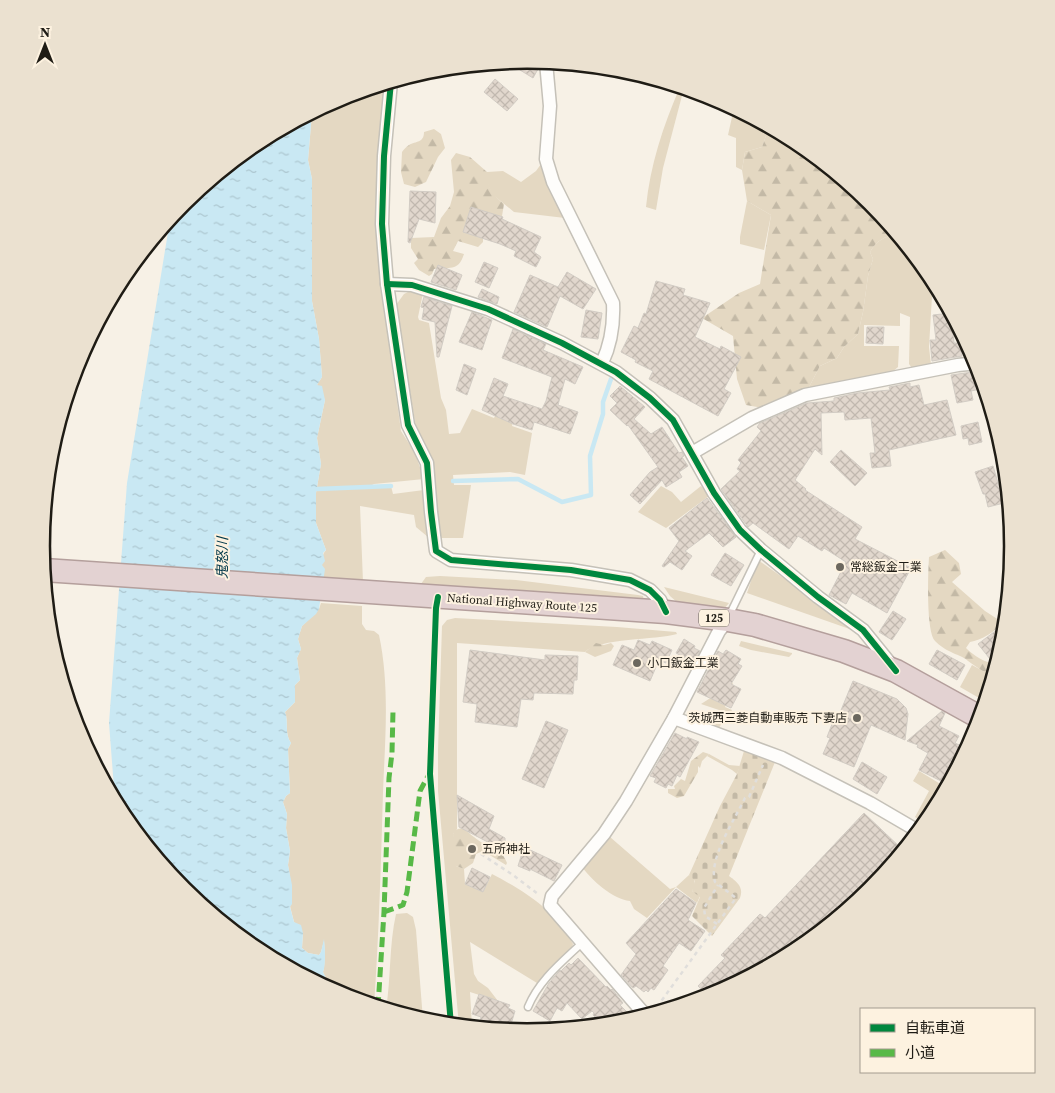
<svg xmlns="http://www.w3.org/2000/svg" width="1055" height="1093" viewBox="0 0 1055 1093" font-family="'Source Serif 4','Noto Sans JP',serif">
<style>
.green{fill:#e4d8c2}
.forest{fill:url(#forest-firs)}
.cemetery{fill:url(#cemetery-stones)}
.water{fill:url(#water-ripples)}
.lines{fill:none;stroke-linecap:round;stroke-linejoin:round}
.stream{stroke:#c9e8f3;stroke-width:4.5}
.building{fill:url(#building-cross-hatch);stroke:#d2ccc4}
.lane-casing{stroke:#c5c1b8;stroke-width:9}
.street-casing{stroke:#c5c1b8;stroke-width:15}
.highway-casing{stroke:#b49f9c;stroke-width:25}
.path{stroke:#e0dedb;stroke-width:2.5;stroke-dasharray:4 4;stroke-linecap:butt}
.lane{stroke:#fefdfb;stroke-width:6}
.street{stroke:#fefdfb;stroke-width:12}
.highway{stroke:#e3d2d2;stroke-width:22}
.quiet{stroke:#58b947;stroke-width:5;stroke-dasharray:10 5;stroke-linecap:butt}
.cycleway-casing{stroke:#fdf2e0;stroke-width:9}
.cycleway{stroke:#00873e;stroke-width:6}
.poi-dot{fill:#6b675e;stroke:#fdf2e0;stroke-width:2}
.labels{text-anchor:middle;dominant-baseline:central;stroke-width:4;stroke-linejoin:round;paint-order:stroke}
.shield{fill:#fdf2e0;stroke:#625c52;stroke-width:1}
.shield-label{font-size:11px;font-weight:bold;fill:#1f1c15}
.poi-label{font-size:12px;fill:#1f1c15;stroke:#fdf2e0;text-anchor:start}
.street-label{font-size:12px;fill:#1f1c15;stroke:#fdf2e0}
.water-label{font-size:14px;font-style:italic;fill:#02394a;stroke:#fdf2e0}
.rim{fill:none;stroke:#1f1c15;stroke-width:2.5}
</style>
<defs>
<pattern id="forest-firs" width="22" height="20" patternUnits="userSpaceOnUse" patternTransform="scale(1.25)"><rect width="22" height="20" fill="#e4d8c2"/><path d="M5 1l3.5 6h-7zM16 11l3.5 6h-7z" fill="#c3b9a6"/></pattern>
<pattern id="cemetery-stones" width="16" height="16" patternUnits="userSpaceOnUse" patternTransform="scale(1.25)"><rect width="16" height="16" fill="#e4d8c2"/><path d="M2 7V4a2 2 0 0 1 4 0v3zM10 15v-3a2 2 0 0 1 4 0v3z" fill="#c3b9a6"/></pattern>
<pattern id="water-ripples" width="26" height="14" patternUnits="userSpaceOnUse" patternTransform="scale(1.25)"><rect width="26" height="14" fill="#c9e8f3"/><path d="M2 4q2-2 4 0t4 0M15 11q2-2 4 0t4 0" fill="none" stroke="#acc6cf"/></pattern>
<pattern id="building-cross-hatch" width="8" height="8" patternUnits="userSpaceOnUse" patternTransform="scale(1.25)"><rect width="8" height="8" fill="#e1d7cd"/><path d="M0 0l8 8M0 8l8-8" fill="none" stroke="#c1b8af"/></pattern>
</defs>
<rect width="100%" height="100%" fill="#f7f1e6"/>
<g class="green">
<path d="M385,84L379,242L383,301L401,431L415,453L424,479L374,484L368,487L391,486L393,494L424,490L428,537L416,527L414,515L360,506L363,582L324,580C322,570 319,558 326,550L316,523V493L321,464L317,438L325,400L317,385L322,377L319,339L312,301V179L308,160L312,113L342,97Z"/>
<path d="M680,87L684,88L663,168L656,210L646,207C650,166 663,126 680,87Z"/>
<path d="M734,108L769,127L762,147L745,152L742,170L736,167V138L728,135Z"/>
<path d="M541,164L565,218L514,212L492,194L487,182V172L503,171L521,182L536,171Z"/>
<path d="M747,201L771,215L764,250L740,244V237Z"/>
<path d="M897,234L933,279L929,347L931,365L912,368L909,364L910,317L900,313V326L864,325V346H899L898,367L892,372L808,389L820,366L837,358L844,347L858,334L863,312L868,276L873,259L870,252C877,240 884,237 897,234Z"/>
<path d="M410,291L423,293L418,317L419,320L429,323L441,398L446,410L449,434L460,433L472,409L494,418L496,414L513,421L512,426L532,433L525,475L510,472L453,475L454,485H471L463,538H439L434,506L432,458L416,428L396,305L404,294Z"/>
<path d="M661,486L672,492L681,502L701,486L709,496L666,528L638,512Z"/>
<path d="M758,560L861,633L747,593Z"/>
<path d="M440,576L516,580L638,595L643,596L644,601L418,588L426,577Z"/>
<path d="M664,587L729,603L724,609L678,603L670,596Z"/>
<path d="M321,603L362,606V624L366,630L374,631L379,635C390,686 385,740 383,792C381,863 379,934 374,1006L341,996L320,984L326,978L323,972C325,966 325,949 324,941L321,952L319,955L308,953L302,948L303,933L294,922L290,906L291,884L288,865L290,851L286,828L287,814L283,802L286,796L290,793L288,749L291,743C284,733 289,722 285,712L295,702V685L300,680L297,658L301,649L298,639L302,626L319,609Z"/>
<path d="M455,618L617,627L676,632L677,634C656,640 599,638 585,652L457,643V829L453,834L455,841L456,866L464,869L465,884L483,892L492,874C524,891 556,910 573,944L572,948L554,964L537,983L470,942L474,974L478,981L488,988L498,1001L470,992L472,1027L459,1026L438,791V750L442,626L447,620Z"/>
<path d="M741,641L792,653V654L789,657L751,650L739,646Z"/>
<path d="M972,665L994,677L986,702L960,687Z"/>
<path d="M720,678L733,683L727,694L730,696L725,707L732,710L728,718L725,717L718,730L712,727L719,710L701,704L712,697Z"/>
<path d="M709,754L729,765L740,766L737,774L732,770L707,756Z"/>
<path d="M919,771L947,788L932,817L926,824L915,817L929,791L913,781Z"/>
<path d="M610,837L670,889L676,887L689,875L694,878L695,885L692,891L700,896L697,903L676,887L647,918L634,909L630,901C612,899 593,881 582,867Z"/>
<path d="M407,913L413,917L416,930L423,1020L386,1009C391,978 389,945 396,914Z"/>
</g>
<g class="forest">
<path d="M769,127L798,142L872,203L897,234C884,237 877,240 870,252L873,259L868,276L863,312L858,334L844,347L837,358L820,366L808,389L763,408L746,405L737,379L733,336L702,318L739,293L760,284L771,215L747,201L742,170L745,152L762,147Z"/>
<path d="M434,129L441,134L445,148L438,157L426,182L415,187L404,184L401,172L402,152C404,149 406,147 409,145C416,141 424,143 424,132Z"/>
<path d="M456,153L470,157L487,172C487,188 493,195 504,204L502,216L492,219L483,237V242L478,247L458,241L453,251L464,254C458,273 449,266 434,269L432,274L429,276L419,270L414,263L418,259L411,248V238L434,237L441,218L450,206L454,192L451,160Z"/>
<path d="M945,550L959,563L961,574L952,582L985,611L1002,622C996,632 981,640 970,642L966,648C974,656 984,662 995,664L998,662L994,677C984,672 976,667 968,661C963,656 956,655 951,652C946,650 939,645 935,641C926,632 928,572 929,557Z"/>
<path d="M596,643L604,645L611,643L614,646L611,651L595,657L585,652Z"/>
<path d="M703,752L709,754L702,761L700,768L698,766V772L684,796L677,798L668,793V789H675L674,786L681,779L685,781L691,761Z"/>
<path d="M462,828C473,835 485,849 499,848C501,854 505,857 507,863L506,865L483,851L476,854L473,863L464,869L456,866L449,852L454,847L453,834L455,830Z"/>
</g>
<path class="cemetery" d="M744,751L775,762L729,876C737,882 744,887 740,898L712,936L692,916L700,897L692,891L695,881L689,875L720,806L737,774Z"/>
<path class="water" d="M312,113L308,160L312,179V301L319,339L322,377L317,385L322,386L325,400L317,438L321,464L316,493V523L326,550L323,553L325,561L322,565L325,569L319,609L316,614L302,626L298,639L301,649L297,658L300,680L295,685V702L285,712C289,722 284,733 291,743L288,749L290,793L286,796L283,802L287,814L286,828L290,851L288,865L292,885V904L290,907L294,922L301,925L303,933L302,948L308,953L319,955L321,952L324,939C325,947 326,965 323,972L326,978L320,984L257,951L183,890L123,816L115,801L109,723L127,483L170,220L184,202L258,142Z"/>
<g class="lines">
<g class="stream">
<path d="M453,481L518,479L562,502L591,495L590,456L603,414V402L611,379"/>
<path d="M317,489L391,486"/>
</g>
</g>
<g class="building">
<path d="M528,60L538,64V69L533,78L507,62Z"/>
<path d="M495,79L518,99L507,111L484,92Z"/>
<path d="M410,191L436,192L435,223L419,219L410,243L408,242Z"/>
<path d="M471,207L503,217L502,219L541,237L534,252L541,257L536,267L514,256L516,251L500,244L463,232Z"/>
<path d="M484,262L498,268L489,288L475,282Z"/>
<path d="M438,265L462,275L456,290L431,282Z"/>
<path d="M567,272L596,289L583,309L560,296L547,327L514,312L530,275L558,287Z"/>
<path d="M656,281L685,289L683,295L710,303L695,337L720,349L721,346L741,357L724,389L731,393L718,416L649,379L653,371L635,362L636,360L621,352L634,326L638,328L644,313L646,314Z"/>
<path d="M482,289L499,297L497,304L478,297Z"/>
<path d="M424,297L452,306L439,357H437L435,322L422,319L424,308L421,307Z"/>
<path d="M586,310L602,313L598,339L581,337Z"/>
<path d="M472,312L492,320L482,350L459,342Z"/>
<path d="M951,313L954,343H961L962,356L932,361L930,340H936L933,315Z"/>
<path d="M867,327H884L883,344L866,343Z"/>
<path d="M513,329L546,344L543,350L583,367L575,384L565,379L558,405L578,412L570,434L534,422L532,430L513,424L482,410L494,378L508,384L503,396L542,409L546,401L552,377L502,358Z"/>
<path d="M464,364L476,369L467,395L456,390Z"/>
<path d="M980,371L985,388L971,391L973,400L957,403L951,375Z"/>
<path d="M910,383V387L919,385L924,405L947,400L956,435L889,450L891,466L872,468L870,453H875L871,418L845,420L844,412L821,413L822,455L815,449L795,480L806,489L805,490L862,527L855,539L911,568L887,613L852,593L846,604L829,595L846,562L824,548L822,551L798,536L789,549L753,523L748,527L721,489L740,471L737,469L741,463L738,460L761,431L757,427L760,423L807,403L834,401V398L857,393L890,390L889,387Z"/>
<path d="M620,386L645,407L634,419L651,434L662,427L679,453L682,452L684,456L682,457L688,466L679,472L682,477L666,487L662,480L640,504L630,495L650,472L658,467L628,425L627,426L610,410L617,403L610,396Z"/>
<path d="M978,422L982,442L969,445L968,438L963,439L961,426Z"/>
<path d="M841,450L867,473L855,486L830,462Z"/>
<path d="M993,466L1004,503L988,507L985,494H983L975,472Z"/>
<path d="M707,498L736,537L723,547L709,533L685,551L692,556L682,570L670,562L664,567L662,566L679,541L669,528Z"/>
<path d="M725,553L744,565L731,586L711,575Z"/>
<path d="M893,611L906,619L892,640L879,632Z"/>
<path d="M1006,623L1002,649L990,659L978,644Z"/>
<path d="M684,639L695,646L694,648L700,651L694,663L676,653Z"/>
<path d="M638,640L650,645L652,641L672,650L666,663L659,660L650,681L613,665L622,645L634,650Z"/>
<path d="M470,650L545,660V655L578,656L577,680H574L573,694L534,693L533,700L521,699L517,727L475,722L477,704L463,702Z"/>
<path d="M726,650L741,659L738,664L742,666L731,684L741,689L731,708L697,692L718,651L723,654Z"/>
<path d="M937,650L965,665L957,680L929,664Z"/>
<path d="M853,681L897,699L906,708L908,714L905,740L871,725L854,767L823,754L830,738L827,737L834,719L837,720Z"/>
<path d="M942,711L945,713L939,726L959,736L955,743L968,749L949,785L919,770L928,753L917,747L918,745L907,741Z"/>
<path d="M546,721L568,730L544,788L522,779Z"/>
<path d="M675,733L687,739V737L699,742L680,777L677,775L672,786L668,784L666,788L654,782L656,778L650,776Z"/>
<path d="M862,762L887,777L877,794L853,779Z"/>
<path d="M457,795L494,816L489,829L505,838V851L459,827Z"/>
<path d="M864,813L904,851L871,891L797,951L709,997L698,986L725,958L721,955L760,914L765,918Z"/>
<path d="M524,847L562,865L554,881L530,869V871L518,866Z"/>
<path d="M472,868L490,877L483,892L465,884Z"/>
<path d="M676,889L696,903L688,920L705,931L691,951L679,943L663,966L668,970L654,990L651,988L648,992L646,990L644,992L636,986L633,988L621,975L636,954L626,943Z"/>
<path d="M578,958L606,987L607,986L611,990L612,989L623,1003L620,1005L635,1020L622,1023L605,1025L596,1016L595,1017L593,1015L594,1013L592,1011L582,1019L567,1003L562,1011L557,1008L550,1021L533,1011L549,983L560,970L561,971L569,963L571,965Z"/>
<path d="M479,994L510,1005L508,1008L515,1011L509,1031L479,1028L481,1017L472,1014Z"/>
</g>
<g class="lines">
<defs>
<g id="lane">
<path d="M729,616L761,550"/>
<path d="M528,1007C539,980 562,962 583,942"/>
</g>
<g id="street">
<path d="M546,62L550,106L546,159L553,182L613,303C614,325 611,344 602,363"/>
<path d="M391,82L384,156L382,224L387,284L408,425L427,463L431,512L436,551L451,560L571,570L630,580L650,590L660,600L666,612"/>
<path d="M387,284L412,285L488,309L562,343L616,372L650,398L673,420L714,493L740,530L761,550L818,597L863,630L893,667"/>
<path d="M692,453L752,418L805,395L958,365L978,363"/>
<path d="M674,718L782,758L870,803L918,831"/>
<path d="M646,1016L550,905L552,896L604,834L626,801L674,718L719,631L728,620"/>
</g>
<path id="highway" d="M44,570L666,612L728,620L755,625L844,651L896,671L981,718"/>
</defs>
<use href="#lane" class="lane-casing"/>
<use href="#street" class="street-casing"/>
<use href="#highway" class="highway-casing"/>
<g class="path">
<path d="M481,854L513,875L538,894"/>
<path d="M717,924L705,916L704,908L718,885"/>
<path d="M657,1007L736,898L715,882C708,859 735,819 745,798L749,797L763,765"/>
</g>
<use href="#lane" class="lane"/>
<use href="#street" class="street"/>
<use href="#highway" class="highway"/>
<g class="quiet">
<path d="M384,912L403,905L407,892L420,791L428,776"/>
<path d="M378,1007L384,912L389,778L392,753L393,711"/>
</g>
<defs>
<g id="cycleway">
<path d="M391,82L384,156L382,224L387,284L408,425L427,463L431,512L436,551L451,560L571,570L630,580L650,590L660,600L666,612"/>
<path d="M387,284L412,285L488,309L562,343L616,372L650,398L673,420L714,493L740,530L761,550L818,597L863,630L896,671"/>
<path d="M438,597L436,608L430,774L451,1025"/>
</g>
</defs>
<use href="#cycleway" class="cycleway-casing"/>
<use href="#cycleway" class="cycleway"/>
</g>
<g class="poi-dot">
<circle cx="840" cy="567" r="5"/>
<circle cx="637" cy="663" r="5"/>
<circle cx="857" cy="718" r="5"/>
<circle cx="472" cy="849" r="5"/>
</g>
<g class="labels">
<rect class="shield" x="699" y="609.5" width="30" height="17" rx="4"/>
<g class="shield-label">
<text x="714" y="618">125</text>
</g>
<g class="poi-label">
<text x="850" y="567">常総鈑金工業</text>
<text x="647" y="663">小口鈑金工業</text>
<text x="847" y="718" text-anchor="end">茨城西三菱自動車販売 下妻店</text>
<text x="482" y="849">五所神社</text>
</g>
<g class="street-label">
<text transform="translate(522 603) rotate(4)">National Highway Route 125</text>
</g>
<g class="water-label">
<text transform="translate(222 558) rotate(-89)">鬼怒川</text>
</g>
</g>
<path d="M0 0H1055V1093H0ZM50 546a477 477 0 1 1 954 0a477 477 0 1 1-954 0Z" fill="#ebe1d0" fill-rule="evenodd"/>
<path class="rim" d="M50 546a477 477 0 1 1 954 0a477 477 0 1 1-954 0Z"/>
<rect x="860" y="1008" width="175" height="65" fill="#fdf2e0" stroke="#a49c8f"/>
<rect x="870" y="1024" width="25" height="8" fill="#00873e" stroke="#a49c8f"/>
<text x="905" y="1033" font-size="15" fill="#1f1c15">自転車道</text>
<rect x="870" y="1049" width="25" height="8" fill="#58b947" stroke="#a49c8f"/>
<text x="905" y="1058" font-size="15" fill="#1f1c15">小道</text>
<g transform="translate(45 45)" stroke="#fdf2e0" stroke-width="4" paint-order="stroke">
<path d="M0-4L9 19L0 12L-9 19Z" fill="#1f1c15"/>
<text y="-8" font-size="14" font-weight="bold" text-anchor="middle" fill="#1f1c15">N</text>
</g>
</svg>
